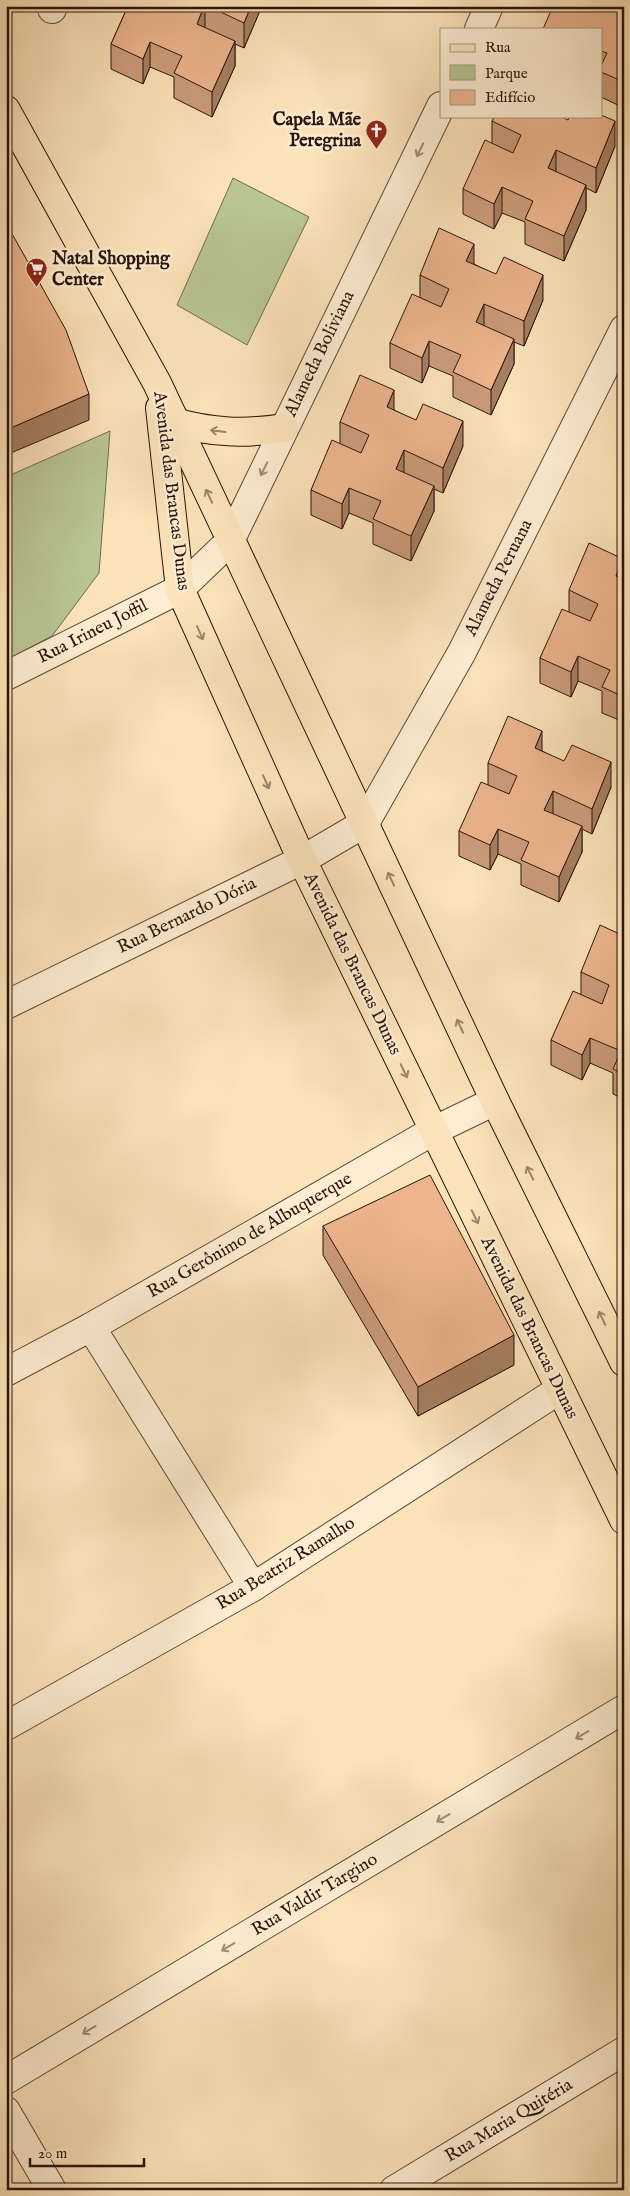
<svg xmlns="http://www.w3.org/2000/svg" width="630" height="2196" viewBox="0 0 630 2196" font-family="'IM FELL English',serif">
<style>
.green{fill:#b9c594;stroke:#716c50}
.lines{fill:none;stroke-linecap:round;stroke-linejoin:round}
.minor-casing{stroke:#5e4837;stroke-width:30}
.major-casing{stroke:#29140b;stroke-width:30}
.minor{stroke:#fdedd2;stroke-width:28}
.major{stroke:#fce3ba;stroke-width:28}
.wall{fill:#cc9c7a;stroke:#29140b}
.shaded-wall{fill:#a67f63;stroke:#29140b}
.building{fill:#edb58e;stroke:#29140b}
.oneway{stroke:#9e8b78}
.oneway2{stroke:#9d866b}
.labels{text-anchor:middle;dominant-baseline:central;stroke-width:5;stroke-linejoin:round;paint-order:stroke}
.poi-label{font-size:18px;font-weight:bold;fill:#29140b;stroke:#fdedd2;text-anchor:end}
.street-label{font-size:18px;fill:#29140b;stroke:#fdedd2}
</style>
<rect width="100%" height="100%" fill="#fce3ba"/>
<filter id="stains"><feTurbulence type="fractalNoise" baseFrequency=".004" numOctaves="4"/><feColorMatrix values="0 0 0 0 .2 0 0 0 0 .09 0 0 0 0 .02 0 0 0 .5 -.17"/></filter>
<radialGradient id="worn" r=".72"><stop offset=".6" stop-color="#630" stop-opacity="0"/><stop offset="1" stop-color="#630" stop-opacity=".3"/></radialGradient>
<g class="green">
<path d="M233,178L309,217L247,345L177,305Z"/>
<path d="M110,431L99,573L52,636L6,660V477Z"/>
</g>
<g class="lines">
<defs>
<g id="minor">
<path d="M52,9L53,6"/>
<path d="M479,29L489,6"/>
<path d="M6,676L180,589L230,541L441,106"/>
<path d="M6,1005L302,860L365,823L462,652L624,329"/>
<path d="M91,1327L253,1587"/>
<path d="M6,1372L91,1327L433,1131L495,1101"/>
<path d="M6,1726L253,1587L559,1390"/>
<path d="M6,2080L624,1709"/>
<path d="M6,2111L52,2190"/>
<path d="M394,2190L624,2051"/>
</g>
<g id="major">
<path d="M6,110L157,383L495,1101L624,1362"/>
<path d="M160,408L180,589L302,860L624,1520"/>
<path d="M174,422C212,433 245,434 284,428"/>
</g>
</defs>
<use href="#minor" class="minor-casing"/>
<use href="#major" class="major-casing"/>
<use href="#minor" class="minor"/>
<use href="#major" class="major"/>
</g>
<g class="wall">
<path d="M128,6H262L244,48L235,44V66L212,117L174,98V77L150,67L143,84L111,69V44Z"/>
<path d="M624,6V108L601,97V29Z"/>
<path d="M492,121L615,146L596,193L586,188V210L564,261L525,244V222L502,213L494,229L463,214V189L492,144Z"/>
<path d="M474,264L543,300L524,346L514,342V364L491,415L453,397V376L429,366L422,383L390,368V343L420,298V275Z"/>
<path d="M394,410L463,446L443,493L434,489V511L411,561L373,544V523L349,513L342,529L311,515V490L340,443V422Z"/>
<path d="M623,579H624V722L602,713V691L578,681L571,697L540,683V658L569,612V590Z"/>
<path d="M542,751L611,787L592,834L582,829V852L559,902L521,885V864L498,854L490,870L459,856V831L488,785V763Z"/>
<path d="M624,936V1099L613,1094V1073L590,1063L582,1080L551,1065V1040L581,995V972Z"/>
<path d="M323,1226L514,1365L418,1416L323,1255Z"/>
</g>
<g class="shaded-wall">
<path d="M204,6H205V30L197,24Z"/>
<path d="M251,6H262L244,48V23Z"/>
<path d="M235,41V66L212,117V92Z"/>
<path d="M150,42V67L143,84V59Z"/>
<path d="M615,121V146L596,193V168Z"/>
<path d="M556,150V175L548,168Z"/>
<path d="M586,185V210L564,261V236Z"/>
<path d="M502,187V213L494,229V204Z"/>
<path d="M474,244V269L466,261Z"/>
<path d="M543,275V300L524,346V321Z"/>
<path d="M484,304V329L476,322Z"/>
<path d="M514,339V364L491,415V390Z"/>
<path d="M429,341V366L422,383V358Z"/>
<path d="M394,390V415L387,407Z"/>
<path d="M89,394V420L6,455V430Z"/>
<path d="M463,421V446L443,493V468Z"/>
<path d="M404,450V475L396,469Z"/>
<path d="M434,486V511L411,561V536Z"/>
<path d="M349,488V513L342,529V504Z"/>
<path d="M623,559V584L616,576Z"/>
<path d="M578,656V681L571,697V672Z"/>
<path d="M542,731V756L535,748Z"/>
<path d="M611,762V787L592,834V809Z"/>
<path d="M553,791V816L544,810Z"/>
<path d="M582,826V852L559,902V877Z"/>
<path d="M498,829V854L490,870V845Z"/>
<path d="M590,1038V1063L582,1080V1055Z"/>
<path d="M514,1335V1365L418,1416V1387Z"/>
</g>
<g class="building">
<path d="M128,6H158L162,8L163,6H204L197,24L235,41L212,92L174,73L182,56L150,42L143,59L111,44Z"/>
<path d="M208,6H251L244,23Z"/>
<path d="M553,6H624V17L622,21L624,22V82L601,72V66L607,53L601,51V29H543Z"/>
<path d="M601,115L615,121L596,168L556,150L548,168L586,185L564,236L525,219L533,201L502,187L494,204L463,189L485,140L513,153L521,135L492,121L495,116H560L568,120L570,116H601Z"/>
<path d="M6,223L66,330L89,394L6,430Z"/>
<path d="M439,228L474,244L466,261L496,274L504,257L543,275L524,321L484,304L476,322L514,339L491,390L453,372L461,355L429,341L422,358L390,343L412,294L441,307L449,289L420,275Z"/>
<path d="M360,375L394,390L387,407L416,420L423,404L463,421L443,468L404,450L396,469L434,486L411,536L373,519L381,501L349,488L342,504L311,490L332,440L361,453L369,435L340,422Z"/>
<path d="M589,543L623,559L616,576L624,579V697L602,687L610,670L578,656L571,672L540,658L562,609L590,621L598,604L569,590Z"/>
<path d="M508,716L542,731L535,748L564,761L572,745L611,762L592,809L553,791L544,810L582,826L559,877L521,860L529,842L498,829L490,845L459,831L481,782L509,794L517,776L488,763Z"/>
<path d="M600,925L624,936V1074L613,1069L621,1051L590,1038L582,1055L551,1040L573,991L602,1004L609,985L581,972Z"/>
<path d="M430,1175L514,1335L418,1387L323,1226Z"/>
</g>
<defs><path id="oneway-shaft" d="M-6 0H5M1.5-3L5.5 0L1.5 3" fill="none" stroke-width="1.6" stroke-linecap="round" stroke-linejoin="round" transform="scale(1.25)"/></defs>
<g class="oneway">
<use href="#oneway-shaft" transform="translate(420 150) rotate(116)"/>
<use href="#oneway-shaft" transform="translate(264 469) rotate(116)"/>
<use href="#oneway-shaft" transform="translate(582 1735) rotate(149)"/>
<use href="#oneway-shaft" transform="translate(443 1818) rotate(149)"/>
<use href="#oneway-shaft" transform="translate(228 1947) rotate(149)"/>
<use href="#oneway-shaft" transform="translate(89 2030) rotate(149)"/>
</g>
<g class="oneway2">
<use href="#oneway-shaft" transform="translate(218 431) rotate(-173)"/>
<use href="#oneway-shaft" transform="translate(209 496) rotate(-115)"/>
<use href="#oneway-shaft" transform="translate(200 633) rotate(66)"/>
<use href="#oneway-shaft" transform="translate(266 782) rotate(66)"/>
<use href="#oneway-shaft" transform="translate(391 879) rotate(-115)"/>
<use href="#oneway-shaft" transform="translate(460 1026) rotate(-115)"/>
<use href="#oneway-shaft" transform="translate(404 1071) rotate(64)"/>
<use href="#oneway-shaft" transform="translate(530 1173) rotate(-116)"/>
<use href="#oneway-shaft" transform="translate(475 1217) rotate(64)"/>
<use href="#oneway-shaft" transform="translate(602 1318) rotate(-116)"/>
</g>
<defs>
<symbol id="church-pin" viewBox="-11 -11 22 30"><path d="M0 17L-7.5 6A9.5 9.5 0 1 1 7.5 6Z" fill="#8f2418" stroke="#fdedd2"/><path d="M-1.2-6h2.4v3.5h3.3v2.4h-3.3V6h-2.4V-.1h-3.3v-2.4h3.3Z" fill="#fff"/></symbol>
<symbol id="supermarket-pin" viewBox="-11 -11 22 30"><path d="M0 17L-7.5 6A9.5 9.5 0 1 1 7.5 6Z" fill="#8f2418" stroke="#fdedd2"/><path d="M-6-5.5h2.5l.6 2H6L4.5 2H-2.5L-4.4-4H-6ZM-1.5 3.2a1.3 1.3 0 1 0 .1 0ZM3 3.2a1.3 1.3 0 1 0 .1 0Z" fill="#fff"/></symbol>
</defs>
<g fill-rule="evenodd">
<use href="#church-pin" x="364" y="118" width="25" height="34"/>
<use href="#supermarket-pin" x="24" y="256" width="25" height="34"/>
</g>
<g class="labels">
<g class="poi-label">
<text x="361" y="120">Capela Mãe<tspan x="361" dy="21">Peregrina</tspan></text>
<text x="52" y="259" text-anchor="start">Natal Shopping<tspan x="52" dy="21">Center</tspan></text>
</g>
<g class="street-label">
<text transform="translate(320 354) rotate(-64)">Alameda Boliviana</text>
<text transform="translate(171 491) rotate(83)">Avenida das Brancas Dunas</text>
<text transform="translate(499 578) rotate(-63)">Alameda Peruana</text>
<text transform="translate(93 632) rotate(-27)">Rua Irineu Joffil</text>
<text transform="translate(187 916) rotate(-26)">Rua Bernardo Dória</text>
<text transform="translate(352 964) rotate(64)">Avenida das Brancas Dunas</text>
<text transform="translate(250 1236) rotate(-30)">Rua Gerônimo de Albuquerque</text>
<text transform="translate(529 1328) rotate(64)">Avenida das Brancas Dunas</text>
<text transform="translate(286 1564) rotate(-32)">Rua Beatriz Ramalho</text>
<text transform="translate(315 1895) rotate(-31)">Rua Valdir Targino</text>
<text transform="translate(509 2121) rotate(-31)">Rua Maria Quitéria</text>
</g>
</g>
<rect width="630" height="2196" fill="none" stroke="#fce3ba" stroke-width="25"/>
<rect x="8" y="8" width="615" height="2181" fill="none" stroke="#29140b" stroke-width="2.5"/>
<rect x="12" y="12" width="605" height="2171" fill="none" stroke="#29140b"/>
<rect x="440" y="28" width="162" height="90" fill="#fdedd2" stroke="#a89682"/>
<rect x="450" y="44" width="25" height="8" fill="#fce3ba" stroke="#a89682"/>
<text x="485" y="52" font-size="15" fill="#29140b">Rua</text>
<rect x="450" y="65" width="25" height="15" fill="#b9c594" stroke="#a89682"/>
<text x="485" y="78" font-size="15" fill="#29140b">Parque</text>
<rect x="450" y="90" width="25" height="15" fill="#edb58e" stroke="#a89682"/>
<text x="485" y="102" font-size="15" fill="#29140b">Edifício</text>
<path d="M30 2158v8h114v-8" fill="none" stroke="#29140b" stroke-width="2.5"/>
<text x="38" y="2158" font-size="15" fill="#29140b" stroke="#fdedd2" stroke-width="4" paint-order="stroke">20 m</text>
<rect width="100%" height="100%" filter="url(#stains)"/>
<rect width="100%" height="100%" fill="url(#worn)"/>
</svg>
